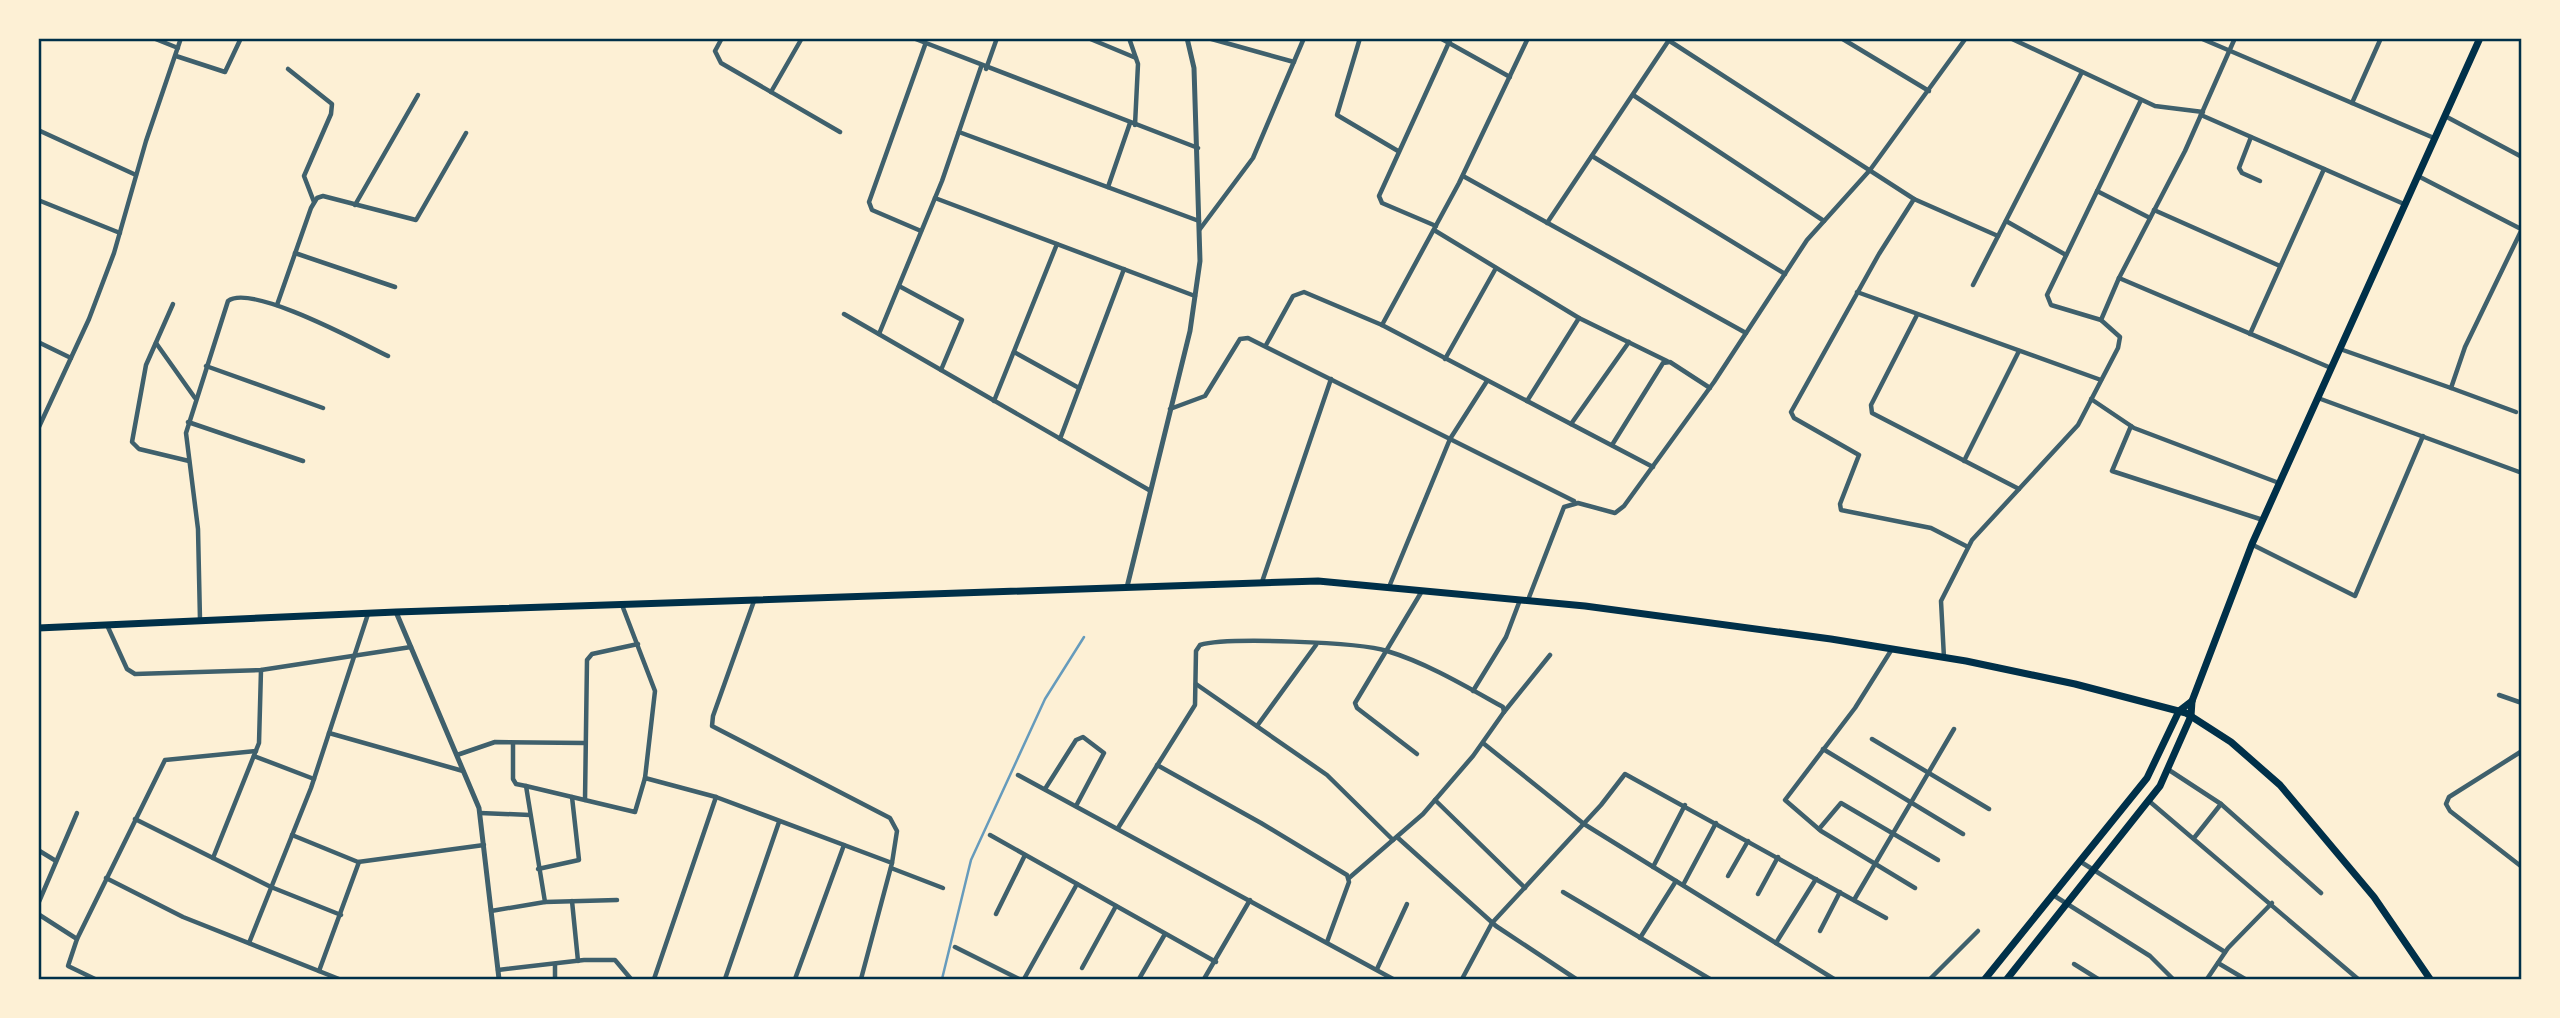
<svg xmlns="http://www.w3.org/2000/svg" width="2560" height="1018" viewBox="0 0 2560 1018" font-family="Karla,sans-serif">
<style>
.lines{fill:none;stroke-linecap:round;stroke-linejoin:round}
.stream{stroke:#669bbc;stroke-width:2.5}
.minor{stroke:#3f606c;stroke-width:4.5}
.tertiary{stroke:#3f606c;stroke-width:5}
.primary{stroke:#003049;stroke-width:7}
.trunk{stroke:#003049;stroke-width:7}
.neatline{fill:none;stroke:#003049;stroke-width:2.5}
</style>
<rect width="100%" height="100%" fill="#fdf0d5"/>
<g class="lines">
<path class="stream" d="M942,979L971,860L1045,699L1084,637"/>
<g class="minor">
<path d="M153,38L178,48"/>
<path d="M722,38L715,51L721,63L840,132"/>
<path d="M913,38L1198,148"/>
<path d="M1088,38L1136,58"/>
<path d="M1129,38L1138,64L1135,125"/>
<path d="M1208,38L1294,62"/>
<path d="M1360,38L1337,115L1398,151"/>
<path d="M1440,38L1510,77"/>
<path d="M1665,38L1914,199L1998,236"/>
<path d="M1841,38L1929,91"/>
<path d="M2010,38L2155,106L2203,112"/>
<path d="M2200,38L2434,138"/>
<path d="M176,56L225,72L241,38"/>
<path d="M288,69L332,104L331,114L304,176L314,202"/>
<path d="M986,69L997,38"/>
<path d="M771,92L802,38"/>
<path d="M1633,95L1824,221"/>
<path d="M2352,103L2381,38"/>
<path d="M2201,115L2404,204"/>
<path d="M2445,116L2522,157"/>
<path d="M38,130L136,175"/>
<path d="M959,132L1199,221"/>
<path d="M2251,137L2239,168L2242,173L2260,181"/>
<path d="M1592,156L1785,274"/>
<path d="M1463,176L1746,333"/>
<path d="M2418,176L2521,229"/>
<path d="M1108,187L1130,123"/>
<path d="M2097,191L2150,218"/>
<path d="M935,198L1195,296"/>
<path d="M1914,199L1879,254L1791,412L1794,418L1859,455L1840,504L1841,510L1931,528L1968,547"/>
<path d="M38,200L120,233"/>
<path d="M355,205L418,95"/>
<path d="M2154,210L2280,266"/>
<path d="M2006,221L2066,255"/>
<path d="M1547,223L1669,40"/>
<path d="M1436,226L1382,203L1379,196L1451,38"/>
<path d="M1200,229L1253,158L1304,38"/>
<path d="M1434,230L1579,318"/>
<path d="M921,231L872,210L869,202L925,45"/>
<path d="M295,253L395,287"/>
<path d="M2119,278L2331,368"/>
<path d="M1973,285L2082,72"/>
<path d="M899,286L962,320L941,370"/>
<path d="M1857,292L2101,380"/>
<path d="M173,304L146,365L132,442L139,449L189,461"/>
<path d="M277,305L311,208L317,198L323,196L416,220L466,133"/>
<path d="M844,314L1149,490"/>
<path d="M1917,315L1871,405L1872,413L2019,489"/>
<path d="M2101,320L2051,305L2047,295L2141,100"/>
<path d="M1382,325L1459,183L1528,38"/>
<path d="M879,334L942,181L981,67"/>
<path d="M2250,334L2324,169"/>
<path d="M38,342L71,358"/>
<path d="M156,343L195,398"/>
<path d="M1266,345L1293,296L1304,292L1382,325L1653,467"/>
<path d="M2340,349L2451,388L2465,347L2522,229"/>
<path d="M1014,352L1079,388"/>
<path d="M1445,359L1496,268"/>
<path d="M206,366L323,408"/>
<path d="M2451,388L2516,412"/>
<path d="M2318,398L2522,473"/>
<path d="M2091,399L2134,428L2279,483"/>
<path d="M994,401L1057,244"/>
<path d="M1527,401L1579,318L1667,361"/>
<path d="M1170,409L1205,396L1240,339L1248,338L1574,501"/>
<path d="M188,422L303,461"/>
<path d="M1571,424L1629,342"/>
<path d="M2131,426L2112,471L2263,520"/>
<path d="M38,429L89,319L114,253L146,141L181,38"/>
<path d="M1060,439L1124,269"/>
<path d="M1612,445L1663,363L1670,362L1710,388"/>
<path d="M1964,461L2019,351"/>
<path d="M2253,545L2355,596L2423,436"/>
<path d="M1262,582L1331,379"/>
<path d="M1389,587L1450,439L1487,381"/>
<path d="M1528,600L1564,507L1578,503L1615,513L1624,506L1714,382L1807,240L1870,170L1966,38"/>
<path d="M754,601L713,716L712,726L890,818L897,831L892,863"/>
<path d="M622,605L655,691L645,778"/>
<path d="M200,620L198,529L186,433L228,301C251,283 361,343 388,356"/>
<path d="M107,625L127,669L135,674L261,670L411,647"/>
<path d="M1892,649L1855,708L1785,800L1821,831L1915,888"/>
<path d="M1944,658L1941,601L1972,540L2078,425L2118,348L2120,337L2101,320L2119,278L2185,151L2235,38"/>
<path d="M1196,684L1327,775L1393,840"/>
<path d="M1473,691L1506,637L1520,600"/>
<path d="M2499,695L2522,703"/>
<path d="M1504,712L1550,655"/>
<path d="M1257,726L1316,645"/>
<path d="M329,733L463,771"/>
<path d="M1872,739L1989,809"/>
<path d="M513,743V779L516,784L526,786"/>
<path d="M1483,743L1584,824L1834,979"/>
<path d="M1823,749L1963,834"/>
<path d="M2522,751L2449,797L2446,804L2450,811L2522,867"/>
<path d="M1417,754L1357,708L1355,703L1422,591"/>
<path d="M457,755L495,742L585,743"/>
<path d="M254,756L314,779"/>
<path d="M1157,765L1261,823L1347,875L1349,882L1327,942"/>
<path d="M2169,770L2221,804L2321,893"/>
<path d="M1018,775L1393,979"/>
<path d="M1045,789L1076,740L1083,737L1104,753L1076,806"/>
<path d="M585,800L587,660L592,654L638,644"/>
<path d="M1435,800L1525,888"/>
<path d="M2149,801L2358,979"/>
<path d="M480,813L530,815"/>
<path d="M135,819L271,887L341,915"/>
<path d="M1118,828L1195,705L1196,651L1200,645C1226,637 1360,642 1387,651C1427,663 1467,687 1503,707L1504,712L1473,756L1423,814L1349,878"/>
<path d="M1819,829L1841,803L1938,860"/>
<path d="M292,835L358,862L484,845"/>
<path d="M990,835L1216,962"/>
<path d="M1397,837L1496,926L1576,979"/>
<path d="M2194,838L2221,804"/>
<path d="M38,850L56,861"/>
<path d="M213,858L259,743L261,670"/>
<path d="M2081,862L2225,952"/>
<path d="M1653,867L1685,805"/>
<path d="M891,868L943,888"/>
<path d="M538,869L579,860L572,797"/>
<path d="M1728,876L1748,841"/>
<path d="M106,878L183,917L339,979"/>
<path d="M1683,885L1716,823"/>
<path d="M1563,892L1710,979"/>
<path d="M1758,894L1778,857"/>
<path d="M2053,895L2150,956L2173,979"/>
<path d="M1854,900L1954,729"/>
<path d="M572,901L578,961"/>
<path d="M545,902L617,900"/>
<path d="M38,904L77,813"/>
<path d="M491,911L545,902L526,786L635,812L645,778L716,797L892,863L861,979"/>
<path d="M38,914L77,939L68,966L95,979"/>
<path d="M996,914L1025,855"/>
<path d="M1820,931L1840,892"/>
<path d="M1640,938L1676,881"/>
<path d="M77,939L165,760L256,751"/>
<path d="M249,943L311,788L368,614"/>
<path d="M1776,943L1816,879"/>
<path d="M955,947L1019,979"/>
<path d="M2218,963L2245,979"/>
<path d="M555,964V979"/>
<path d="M2074,964L2098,979"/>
<path d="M1082,968L1116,906"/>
<path d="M1377,969L1407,904"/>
<path d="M498,970L584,960H615L631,979"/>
<path d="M319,971L359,862"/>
<path d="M654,979L716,797"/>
<path d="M725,979L779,822"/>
<path d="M795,979L844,845"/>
<path d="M1024,979L1077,884"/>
<path d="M1139,979L1165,934"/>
<path d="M1204,979L1250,900"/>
<path d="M1462,979L1492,923L1601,805L1625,774L1886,918"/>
<path d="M1930,979L1978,931"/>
<path d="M2207,979L2228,948L2272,903"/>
</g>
<g class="tertiary">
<path d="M1127,587L1190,331L1200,261L1194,68L1187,38"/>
<path d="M396,612L479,808L499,979"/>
</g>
<g class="primary">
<path d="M1985,979L2147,778L2179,711L2192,701"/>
<path d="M2007,979L2160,786L2191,716L2192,701L2252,544L2480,38"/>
</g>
<path class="trunk" d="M38,628L396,612L1318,581L1585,606L1831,639L1966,661L2075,684L2186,713L2231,742L2280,785L2374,897L2430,979"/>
</g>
<rect width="2560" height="1018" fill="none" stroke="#fdf0d5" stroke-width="80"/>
<rect x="40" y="40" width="2480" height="938" class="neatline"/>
</svg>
